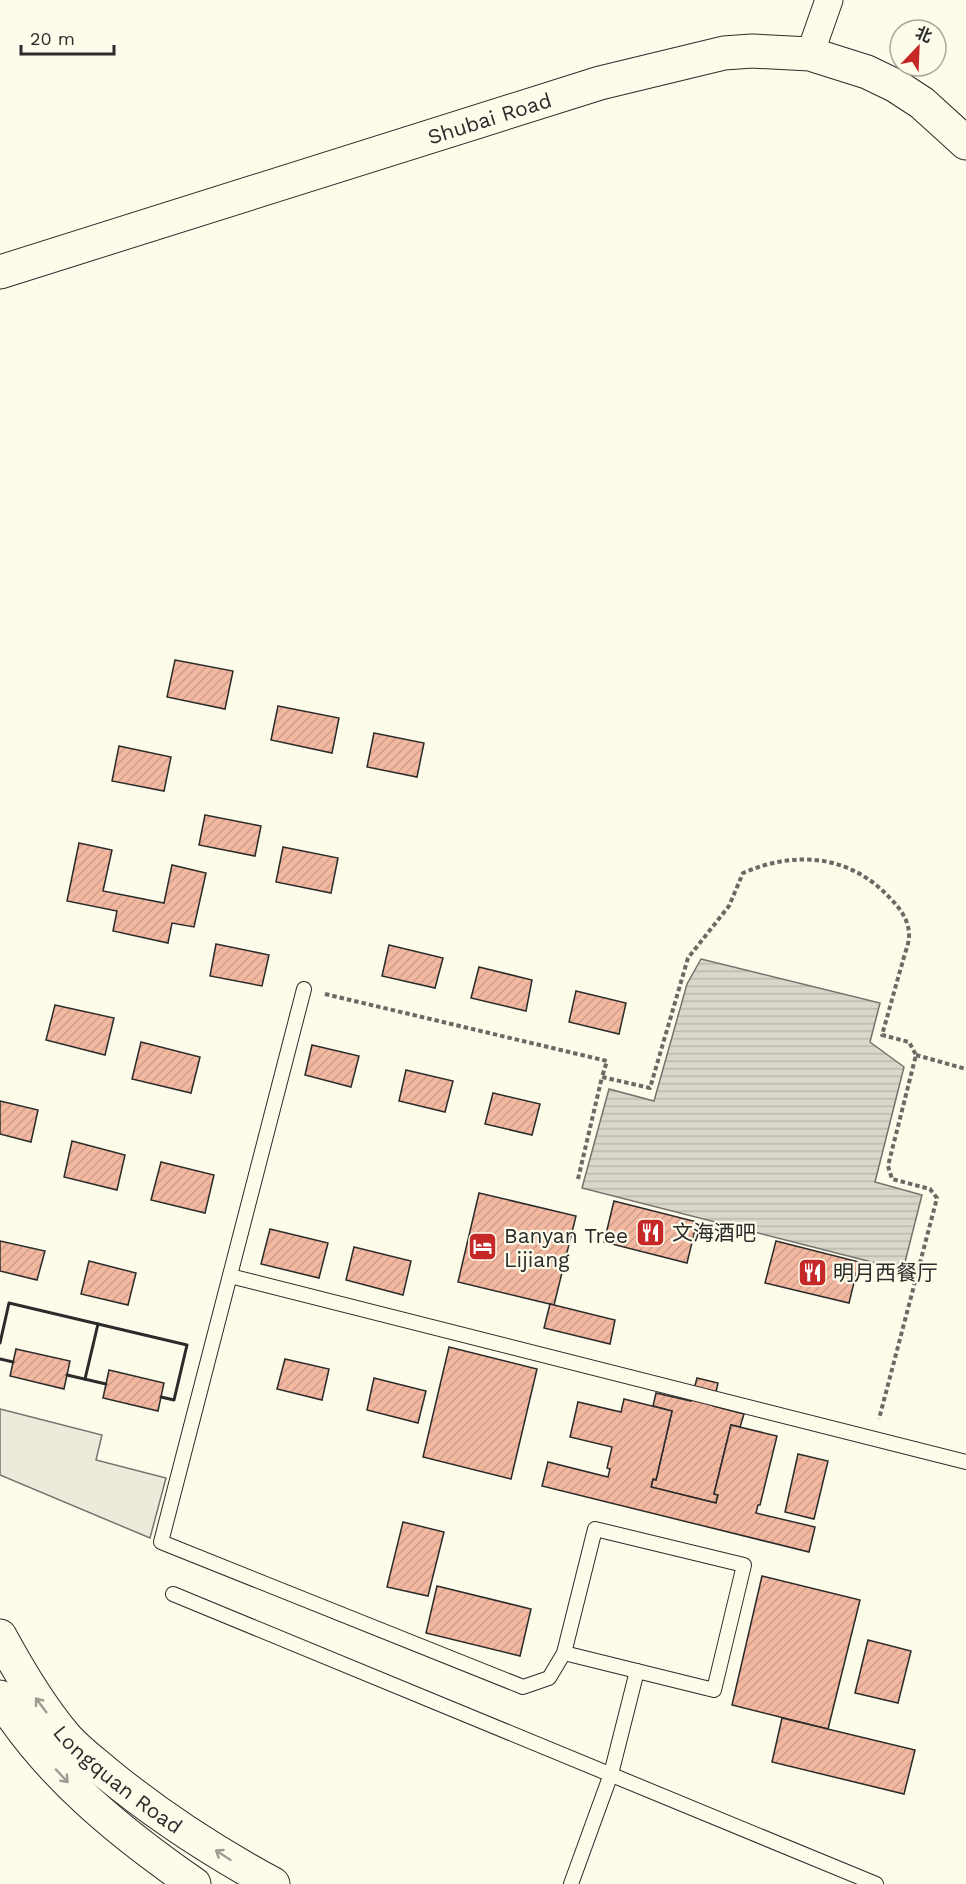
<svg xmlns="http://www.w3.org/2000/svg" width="966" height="1884" viewBox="0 0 966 1884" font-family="'Work Sans','Noto Sans SC',sans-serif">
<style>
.parking{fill:#eceadb;stroke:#74746e;stroke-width:1.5}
.water{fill:url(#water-rules);stroke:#74746e;stroke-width:1.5}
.building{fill:url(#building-hatch);stroke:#2b2b2b;stroke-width:1.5}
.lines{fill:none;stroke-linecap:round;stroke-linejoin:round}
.service-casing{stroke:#2b2b2b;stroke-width:16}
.minor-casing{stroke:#2b2b2b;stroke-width:29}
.secondary-casing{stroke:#2b2b2b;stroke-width:35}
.path{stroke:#6a6964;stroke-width:4;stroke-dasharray:4.5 3;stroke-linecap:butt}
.service{stroke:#fdfbea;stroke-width:14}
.minor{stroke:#fdfbea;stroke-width:27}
.secondary{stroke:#fdfbea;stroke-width:33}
.wall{stroke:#2b2b2b;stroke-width:3}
.oneway{stroke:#9e9d94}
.labels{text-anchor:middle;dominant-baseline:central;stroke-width:4.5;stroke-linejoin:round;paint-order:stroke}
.street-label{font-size:21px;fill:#2b2b2b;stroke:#fdfbea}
.poi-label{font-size:21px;fill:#2b2b2b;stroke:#fdfbea;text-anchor:start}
</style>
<defs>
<pattern id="water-rules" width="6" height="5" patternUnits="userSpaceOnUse" patternTransform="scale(1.5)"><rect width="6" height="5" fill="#d8d7c9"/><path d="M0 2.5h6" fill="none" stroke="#bab9ad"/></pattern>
<pattern id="building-hatch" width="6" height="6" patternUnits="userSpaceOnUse" patternTransform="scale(1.5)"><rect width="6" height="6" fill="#f2b8a0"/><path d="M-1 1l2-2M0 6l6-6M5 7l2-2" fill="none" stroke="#d09e8a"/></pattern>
</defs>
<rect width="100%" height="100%" fill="#fdfbea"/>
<path class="parking" d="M0,1409L102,1435L96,1460L166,1478L150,1538L0,1475Z"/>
<path class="water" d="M701,959L880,1003L870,1042L904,1067L875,1182L922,1195L903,1270L582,1188L609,1089L654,1101L687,984Z"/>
<g class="building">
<path d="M175,660L233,671L225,709L167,697Z"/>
<path d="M278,706L339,718L332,753L271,740Z"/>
<path d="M374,733L424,743L417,777L367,767Z"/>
<path d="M119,746L171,757L164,791L112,781Z"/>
<path d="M205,815L261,826L255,856L199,845Z"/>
<path d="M79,843L112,850L103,891L164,903L172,865L206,873L194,927L172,923L168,943L113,931L117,911L67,901Z"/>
<path d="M283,847L338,858L331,893L276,882Z"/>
<path d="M216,944L269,955L262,986L210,976Z"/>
<path d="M389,945L443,958L435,988L382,976Z"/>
<path d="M479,967L532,980L526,1011L471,998Z"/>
<path d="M576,991L626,1003L619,1034L569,1022Z"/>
<path d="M55,1005L114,1018L105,1055L46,1040Z"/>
<path d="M141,1042L200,1057L191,1093L132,1079Z"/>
<path d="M312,1045L359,1056L351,1087L305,1075Z"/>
<path d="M406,1070L453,1081L445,1112L399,1101Z"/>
<path d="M493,1093L540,1104L532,1135L485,1124Z"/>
<path d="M0,1101L38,1110L31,1142L0,1134Z"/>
<path d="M72,1141L125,1155L117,1190L64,1177Z"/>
<path d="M161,1162L214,1175L205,1213L151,1200Z"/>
<path d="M479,1193L576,1216L554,1305L458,1282Z"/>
<path d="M614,1201L697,1222L687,1263L604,1242Z"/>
<path d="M270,1229L328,1243L319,1278L261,1264Z"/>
<path d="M0,1241L45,1251L37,1280L0,1271Z"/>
<path d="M776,1241L859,1262L849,1303L765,1283Z"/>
<path d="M354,1247L411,1261L403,1295L346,1280Z"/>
<path d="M89,1261L136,1273L128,1305L81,1294Z"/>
<path d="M550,1304L615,1320L610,1344L544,1328Z"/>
<path d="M449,1347L537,1369L511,1479L423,1457Z"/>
<path d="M16,1349L70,1361L64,1389L10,1376Z"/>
<path d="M285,1359L329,1369L322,1400L277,1389Z"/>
<path d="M109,1370L164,1383L158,1411L103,1398Z"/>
<path d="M374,1378L426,1391L418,1423L367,1410Z"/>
<path d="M697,1378L718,1383L713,1406L744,1414L740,1427L731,1425L714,1494L718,1495L716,1503L651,1487L653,1479L656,1480L672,1411L653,1406L656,1393L691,1401Z"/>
<path d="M624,1399L672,1411L656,1480L653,1479L651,1487L716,1503L718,1495L714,1494L731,1425L777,1436L760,1505H758L756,1513L815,1527L809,1552L542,1486L548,1462L608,1477L610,1469L607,1468L612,1447L570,1437L578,1402L621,1412Z"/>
<path d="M798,1454L828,1461L814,1519L785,1512Z"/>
<path d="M403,1522L444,1532L428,1596L387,1587Z"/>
<path d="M762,1576L860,1600L828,1729L732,1705Z"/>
<path d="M437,1586L531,1609L520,1656L426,1633Z"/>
<path d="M868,1640L911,1651L898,1703L855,1693Z"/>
<path d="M782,1718L915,1750L904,1794L772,1762Z"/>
</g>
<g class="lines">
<defs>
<g id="service">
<path d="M304,989L161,1542L523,1687L549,1678L564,1653"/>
<path d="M230,1276L966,1462"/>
<path d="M595,1529L744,1565L714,1690L564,1653Z"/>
<path d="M173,1594L876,1884"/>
<path d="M571,1884L611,1774L637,1671"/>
</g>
<path id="minor" d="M810,54L829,0"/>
<g id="secondary">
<path id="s1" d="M0,272L600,83L724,53L752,51L810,54L867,72L896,86L922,103L966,143"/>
<path id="s2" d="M0,1636C19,1671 39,1705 65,1736C76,1749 92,1761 105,1772C157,1815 214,1852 273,1884"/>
<path d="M0,1697C49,1775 119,1832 194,1884"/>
</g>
</defs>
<use href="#service" class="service-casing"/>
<use href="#minor" class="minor-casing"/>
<use href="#secondary" class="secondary-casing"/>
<g class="path">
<path d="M325,994L607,1061L602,1077"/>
<path d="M916,1055L966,1069"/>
<path d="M578,1179L602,1077L650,1088L688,958L729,906L743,873C796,850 850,855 890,898C901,909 910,922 909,938C908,946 904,956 902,964C895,988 889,1011 882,1035L909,1042L916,1055L888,1166L892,1179L930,1189L937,1198L879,1419"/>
</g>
<use href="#service" class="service"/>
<use href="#minor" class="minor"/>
<use href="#secondary" class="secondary"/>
<g class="wall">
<path d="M0,1343L9,1303L187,1345L174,1400L161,1397"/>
<path d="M0,1359L13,1362"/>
<path d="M67,1375L106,1384"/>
<path d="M85,1379L98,1324"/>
</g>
</g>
<defs><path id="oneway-shaft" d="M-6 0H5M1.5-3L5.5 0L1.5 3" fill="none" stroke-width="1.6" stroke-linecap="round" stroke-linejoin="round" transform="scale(1.5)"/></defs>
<g class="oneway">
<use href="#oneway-shaft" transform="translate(41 1705) rotate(-127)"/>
<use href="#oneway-shaft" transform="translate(62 1776) rotate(47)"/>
<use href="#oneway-shaft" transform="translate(223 1855) rotate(-147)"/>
</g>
<defs>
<symbol id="restaurant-square" viewBox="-11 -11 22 22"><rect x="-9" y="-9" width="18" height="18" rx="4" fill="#c62828" stroke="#fdfbea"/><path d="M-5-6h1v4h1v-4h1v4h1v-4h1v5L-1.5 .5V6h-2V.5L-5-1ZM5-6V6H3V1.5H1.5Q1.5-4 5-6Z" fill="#fff"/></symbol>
<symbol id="hotel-square" viewBox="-11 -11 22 22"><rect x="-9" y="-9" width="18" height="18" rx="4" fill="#c62828" stroke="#fdfbea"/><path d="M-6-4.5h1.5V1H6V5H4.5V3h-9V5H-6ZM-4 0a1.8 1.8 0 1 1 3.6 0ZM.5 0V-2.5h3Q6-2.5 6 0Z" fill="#fff"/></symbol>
</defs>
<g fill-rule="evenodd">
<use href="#restaurant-square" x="634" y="1216" width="33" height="33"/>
<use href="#hotel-square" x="466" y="1230" width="33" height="33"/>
<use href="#restaurant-square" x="796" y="1256" width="33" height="33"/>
</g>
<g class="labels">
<g class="street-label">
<text stroke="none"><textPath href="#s1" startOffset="513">Shubai Road</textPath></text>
<text stroke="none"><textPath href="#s2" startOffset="188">Longquan Road</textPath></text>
</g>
<g class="poi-label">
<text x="672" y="1232">文海酒吧</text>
<text x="504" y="1235">Banyan Tree<tspan x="504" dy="24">Lijiang</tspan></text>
<text x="833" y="1272">明月西餐厅</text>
</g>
</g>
<g transform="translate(918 48) rotate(23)"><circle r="28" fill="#fdfbea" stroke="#a9a89e" stroke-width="1.5"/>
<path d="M0-4.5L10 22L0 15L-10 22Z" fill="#c62828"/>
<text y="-9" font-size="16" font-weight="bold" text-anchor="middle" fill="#2b2b2b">北</text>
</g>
<path d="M21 45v9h93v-9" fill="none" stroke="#2b2b2b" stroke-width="3"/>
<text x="30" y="45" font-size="18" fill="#2b2b2b" stroke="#fdfbea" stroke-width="4.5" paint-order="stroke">20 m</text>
</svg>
